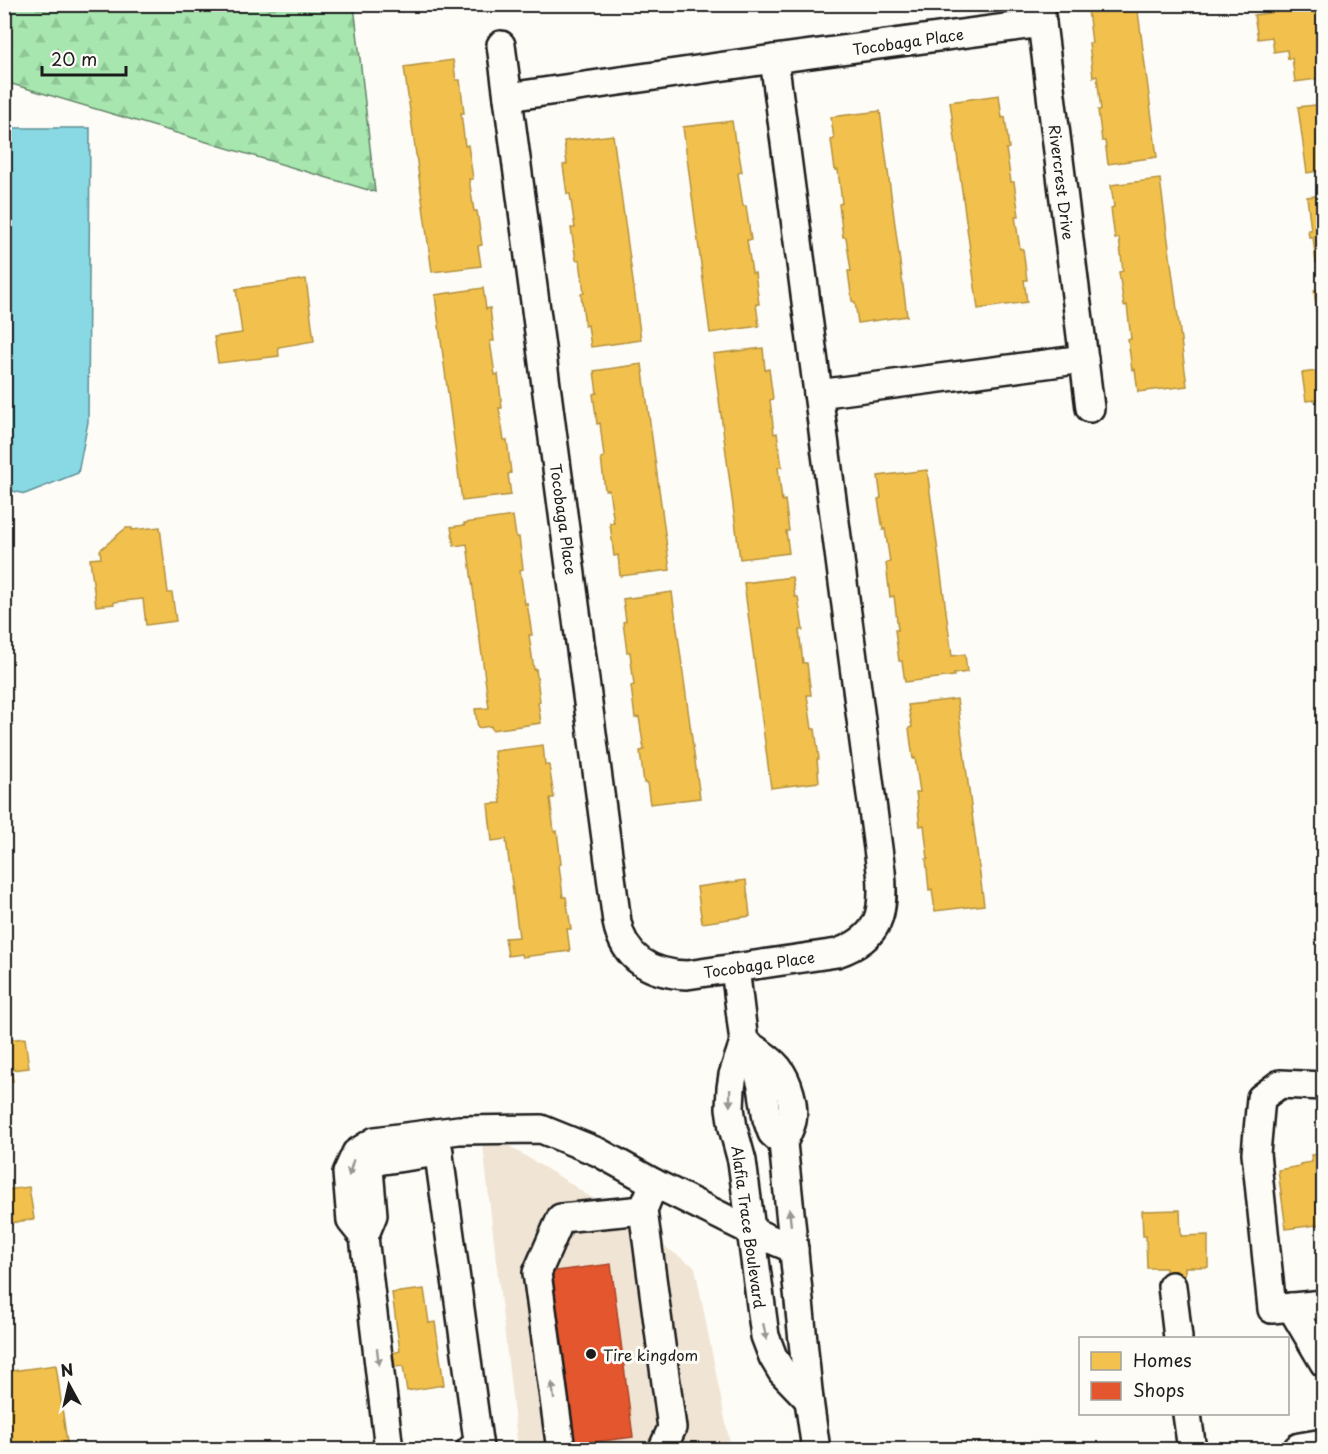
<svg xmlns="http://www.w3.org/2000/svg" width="1328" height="1454" viewBox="0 0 1328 1454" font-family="'Playpen Sans',sans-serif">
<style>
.built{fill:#f0e5d4}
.forest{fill:url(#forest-firs);stroke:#628266;stroke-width:1.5}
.water{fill:#88d9e3;stroke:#5d8d93;stroke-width:1.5}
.homes{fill:#f2c14e;stroke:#b2903f;stroke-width:1.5}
.shops{fill:#e4572e;stroke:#a84529;stroke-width:1.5}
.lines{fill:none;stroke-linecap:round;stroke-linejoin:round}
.minor-casing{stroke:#1c1c1c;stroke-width:32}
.major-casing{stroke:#1c1c1c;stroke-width:38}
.minor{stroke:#fdfcf7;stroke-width:27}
.major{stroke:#fdfcf7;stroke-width:33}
.oneway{fill:#989794}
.poi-dot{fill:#1c1c1c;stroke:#fdfcf7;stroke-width:2}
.labels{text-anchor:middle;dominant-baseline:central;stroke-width:6;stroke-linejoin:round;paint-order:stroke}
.street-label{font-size:15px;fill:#1c1c1c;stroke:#fdfcf7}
.poi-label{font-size:15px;fill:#1c1c1c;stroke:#fdfcf7;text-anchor:start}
</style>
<defs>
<pattern id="forest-firs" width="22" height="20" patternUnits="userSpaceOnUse" patternTransform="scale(1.5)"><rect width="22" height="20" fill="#a7e7af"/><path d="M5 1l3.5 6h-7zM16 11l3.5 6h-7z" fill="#8fc696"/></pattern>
</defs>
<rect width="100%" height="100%" fill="#fdfcf7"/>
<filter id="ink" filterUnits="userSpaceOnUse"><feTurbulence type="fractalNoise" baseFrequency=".0167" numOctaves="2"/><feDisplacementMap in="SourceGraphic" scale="12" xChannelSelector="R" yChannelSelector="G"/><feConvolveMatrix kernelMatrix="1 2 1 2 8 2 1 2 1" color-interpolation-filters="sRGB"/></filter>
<g filter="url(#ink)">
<path class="built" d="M481,1129L565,1180L695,1267L731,1449H518Z"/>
<path class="forest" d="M4,5H354L375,192L5,82Z"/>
<path class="water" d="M5,128H90L88,422L78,473L25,494L5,489Z"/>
<g class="homes">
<path d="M1085,4H1137L1157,157L1108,164L1105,141H1102L1098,110H1101L1097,76L1093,77L1089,43H1092L1088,10H1085Z"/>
<path d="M1324,6V78L1295,82L1292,58L1288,59L1287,50L1274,52L1272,37L1258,39L1254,15Z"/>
<path d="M453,60L456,80H460L464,113H461L465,146L468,145L473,179H469L474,211H477L482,245L478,246L481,266L432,272L404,67Z"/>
<path d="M999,95L1002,118L1005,117L1009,148L1006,149L1011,182H1014L1019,216H1015L1020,249H1023L1027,280H1024L1027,302L978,309L950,102Z"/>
<path d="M1324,104V170L1307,173L1298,107Z"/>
<path d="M880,111L907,316L858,323L855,302L852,301L848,271H851L846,237H843L839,204L842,203L838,170H835L831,140L834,139L831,117Z"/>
<path d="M732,121L735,142H737L742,172L738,173L743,206H746L751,240H747L752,273H755L759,304H756L759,326L710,333L683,127Z"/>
<path d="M613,135L641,340L591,347L588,325L585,326L581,294L584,293L580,260H576L571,228H575L570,194H567L563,165L567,164L564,141Z"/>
<path d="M1160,179L1187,386L1138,392L1135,369L1132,370L1128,339H1131L1127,305L1124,306L1119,272L1123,271L1119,238L1115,239L1111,208L1114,207L1111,185Z"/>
<path d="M1324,195V262L1316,263L1313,237H1309L1308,230H1311L1307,197Z"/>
<path d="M306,279L314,341L278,347L279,356L218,363L214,337L242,333L236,289Z"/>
<path d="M483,288L486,309L490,308L494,341H490L495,375L498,374L502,408H499L504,440H507L511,473L508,474L511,495L462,501L435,295Z"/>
<path d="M1324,288V314L1317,315L1314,290Z"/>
<path d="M763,348L765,370L769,369L773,399L770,400L774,434L777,433L782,467H778L782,501L785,500L789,531H786L789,553L740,559L713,354Z"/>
<path d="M642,364L670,570L620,576L618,555L614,556L610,523H614L609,490H605L601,458L604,457L600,423L597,424L593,394L597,393L594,371Z"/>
<path d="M1324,370V399L1306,401L1302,373Z"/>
<path d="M927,470L952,656L965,654L967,672L954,674V676L905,682L902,661H899L895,630H898L894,596L890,597L886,563L890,562L885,529L883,530L878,499L881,498L878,476Z"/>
<path d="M513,516L516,537H519L523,569L520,570L525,604L527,603L532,635H529L534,670L536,669L540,702H538L541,723L492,730L491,726L478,728L475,709L489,708L467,544L454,546L451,527L465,525L464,523Z"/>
<path d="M160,527L168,593H172L176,621L146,625L143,599L114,602V604L96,606L90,559L101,558L100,550L126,528H132V530Z"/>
<path d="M792,577L795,597H798L803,630H799L803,663H807L811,695H807L812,729H815L819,759H817L819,782L771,788L744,583Z"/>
<path d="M672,592L700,798L650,804L647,783H644L640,751L644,750L639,717L635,718L631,686L634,685L630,652H627L623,622L626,621L623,599Z"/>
<path d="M957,699L984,905L935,911L932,889L929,890L926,859H928L924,825L920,826L916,792H920L915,758L913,759L909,728L912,727L908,705Z"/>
<path d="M543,745L545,765H549L554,798H550L554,832L557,831L561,864L559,865L563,897H566L571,929H567L570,951L522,957L521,954L508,956L505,938L519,937L506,839L492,841L488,804L501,803L494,751Z"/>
<path d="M746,880L750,916L702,923L697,887Z"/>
<path d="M4,1023L7,1040L25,1038L29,1068L11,1070L13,1081L4,1082Z"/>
<path d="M1324,1154V1224L1286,1229L1278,1170L1300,1166V1164L1312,1162L1311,1155Z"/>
<path d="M29,1187L34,1219L4,1224V1189L5,1190Z"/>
<path d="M1180,1210L1181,1236L1208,1235V1267H1185V1275H1166V1268H1147L1146,1236H1143L1142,1211Z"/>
<path d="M424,1289L429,1323L435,1322L444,1385L407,1391L403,1366L395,1367L393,1353L400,1351L392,1293Z"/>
<path d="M56,1365L68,1450H14L11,1434L4,1435V1420L9,1419L4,1385V1372Z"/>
</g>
<path class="shops" d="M611,1264L633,1437L572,1445L549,1272Z"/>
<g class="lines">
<defs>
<g id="minor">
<path d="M1040,7L1090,408"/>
<path d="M501,45L617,922C624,959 651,974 687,975L837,953C880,938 885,913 881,871L774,59"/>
<path d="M508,97L774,59L1042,23"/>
<path d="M818,394L1084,359"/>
<path d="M735,968L744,1042L757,1068L762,1086L767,1119L772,1133L783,1143"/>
<path d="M744,1042C756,1050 769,1057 778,1068C788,1081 795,1104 792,1121C790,1129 786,1136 783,1143L809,1400L816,1450"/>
<path d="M744,1042L733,1075L731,1088L730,1108L733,1128L742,1161L765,1336L773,1357L782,1372L809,1400"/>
<path d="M1324,1086L1280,1084L1261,1098L1256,1153L1272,1309L1324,1304"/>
<path d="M436,1133L479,1448L470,1450"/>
<path d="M364,1237L373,1215L369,1169L377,1161L439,1152"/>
<path d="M1172,1286L1178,1338"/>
<path d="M1291,1307L1324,1363"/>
<path d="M1187,1414L1192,1450"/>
<path d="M389,1450L364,1237L351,1221L347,1173L356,1153L375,1141L459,1130L541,1129L598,1152L654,1183"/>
<path d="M561,1450L537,1273L561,1218L643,1210"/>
<path d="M662,1450L672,1428L643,1210L654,1183L751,1231L794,1249"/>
</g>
<path id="major" d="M1300,1450L1324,1446"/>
</defs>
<use href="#minor" class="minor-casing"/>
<use href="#major" class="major-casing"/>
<use href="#minor" class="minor"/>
<use href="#major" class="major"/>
</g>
<defs><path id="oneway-solid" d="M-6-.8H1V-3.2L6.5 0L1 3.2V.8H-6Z" transform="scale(1.5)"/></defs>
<g class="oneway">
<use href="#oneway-solid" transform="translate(730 1098) rotate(91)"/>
<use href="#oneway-solid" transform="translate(351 1168) rotate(106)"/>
<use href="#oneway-solid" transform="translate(790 1217) rotate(-96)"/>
<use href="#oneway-solid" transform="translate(765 1332) rotate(78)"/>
<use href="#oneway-solid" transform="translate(378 1357) rotate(83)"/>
<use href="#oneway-solid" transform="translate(553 1391) rotate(-97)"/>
</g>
</g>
<circle class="poi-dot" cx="591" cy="1354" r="6"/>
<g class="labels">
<g class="street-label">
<text transform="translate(908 41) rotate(-8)">Tocobaga Place</text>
<text transform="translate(1062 182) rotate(83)">Rivercrest Drive</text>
<text transform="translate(564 519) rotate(82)">Tocobaga Place</text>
<text transform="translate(759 964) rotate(-8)">Tocobaga Place</text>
<text transform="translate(749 1227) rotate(82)">Alafia Trace Boulevard</text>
</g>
<g class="poi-label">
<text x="603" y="1354">Tire kingdom</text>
</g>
</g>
<rect width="1328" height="1454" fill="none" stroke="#fdfcf7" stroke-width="24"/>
<rect x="12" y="12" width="1304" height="1430" fill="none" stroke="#1c1c1c" stroke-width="2" filter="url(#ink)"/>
<rect x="1079" y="1337" width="210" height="78" fill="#fdfcf7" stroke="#a3a29f" stroke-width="1.5"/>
<rect x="1091" y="1352" width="30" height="18" fill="#f2c14e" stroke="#a3a29f" stroke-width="1.5"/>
<text x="1133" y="1367" font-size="18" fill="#1c1c1c">Homes</text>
<rect x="1091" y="1382" width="30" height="18" fill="#e4572e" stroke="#a3a29f" stroke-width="1.5"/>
<text x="1133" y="1397" font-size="18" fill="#1c1c1c">Shops</text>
<g transform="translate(69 1385) rotate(352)" stroke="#fdfcf7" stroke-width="4.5" paint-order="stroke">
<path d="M0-4.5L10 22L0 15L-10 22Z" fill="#1c1c1c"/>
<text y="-9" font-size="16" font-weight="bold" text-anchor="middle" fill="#1c1c1c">N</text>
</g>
<path d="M42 66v9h84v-9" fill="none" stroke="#1c1c1c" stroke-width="3"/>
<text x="51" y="66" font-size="18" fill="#1c1c1c" stroke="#fdfcf7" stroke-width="4.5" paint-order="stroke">20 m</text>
</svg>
